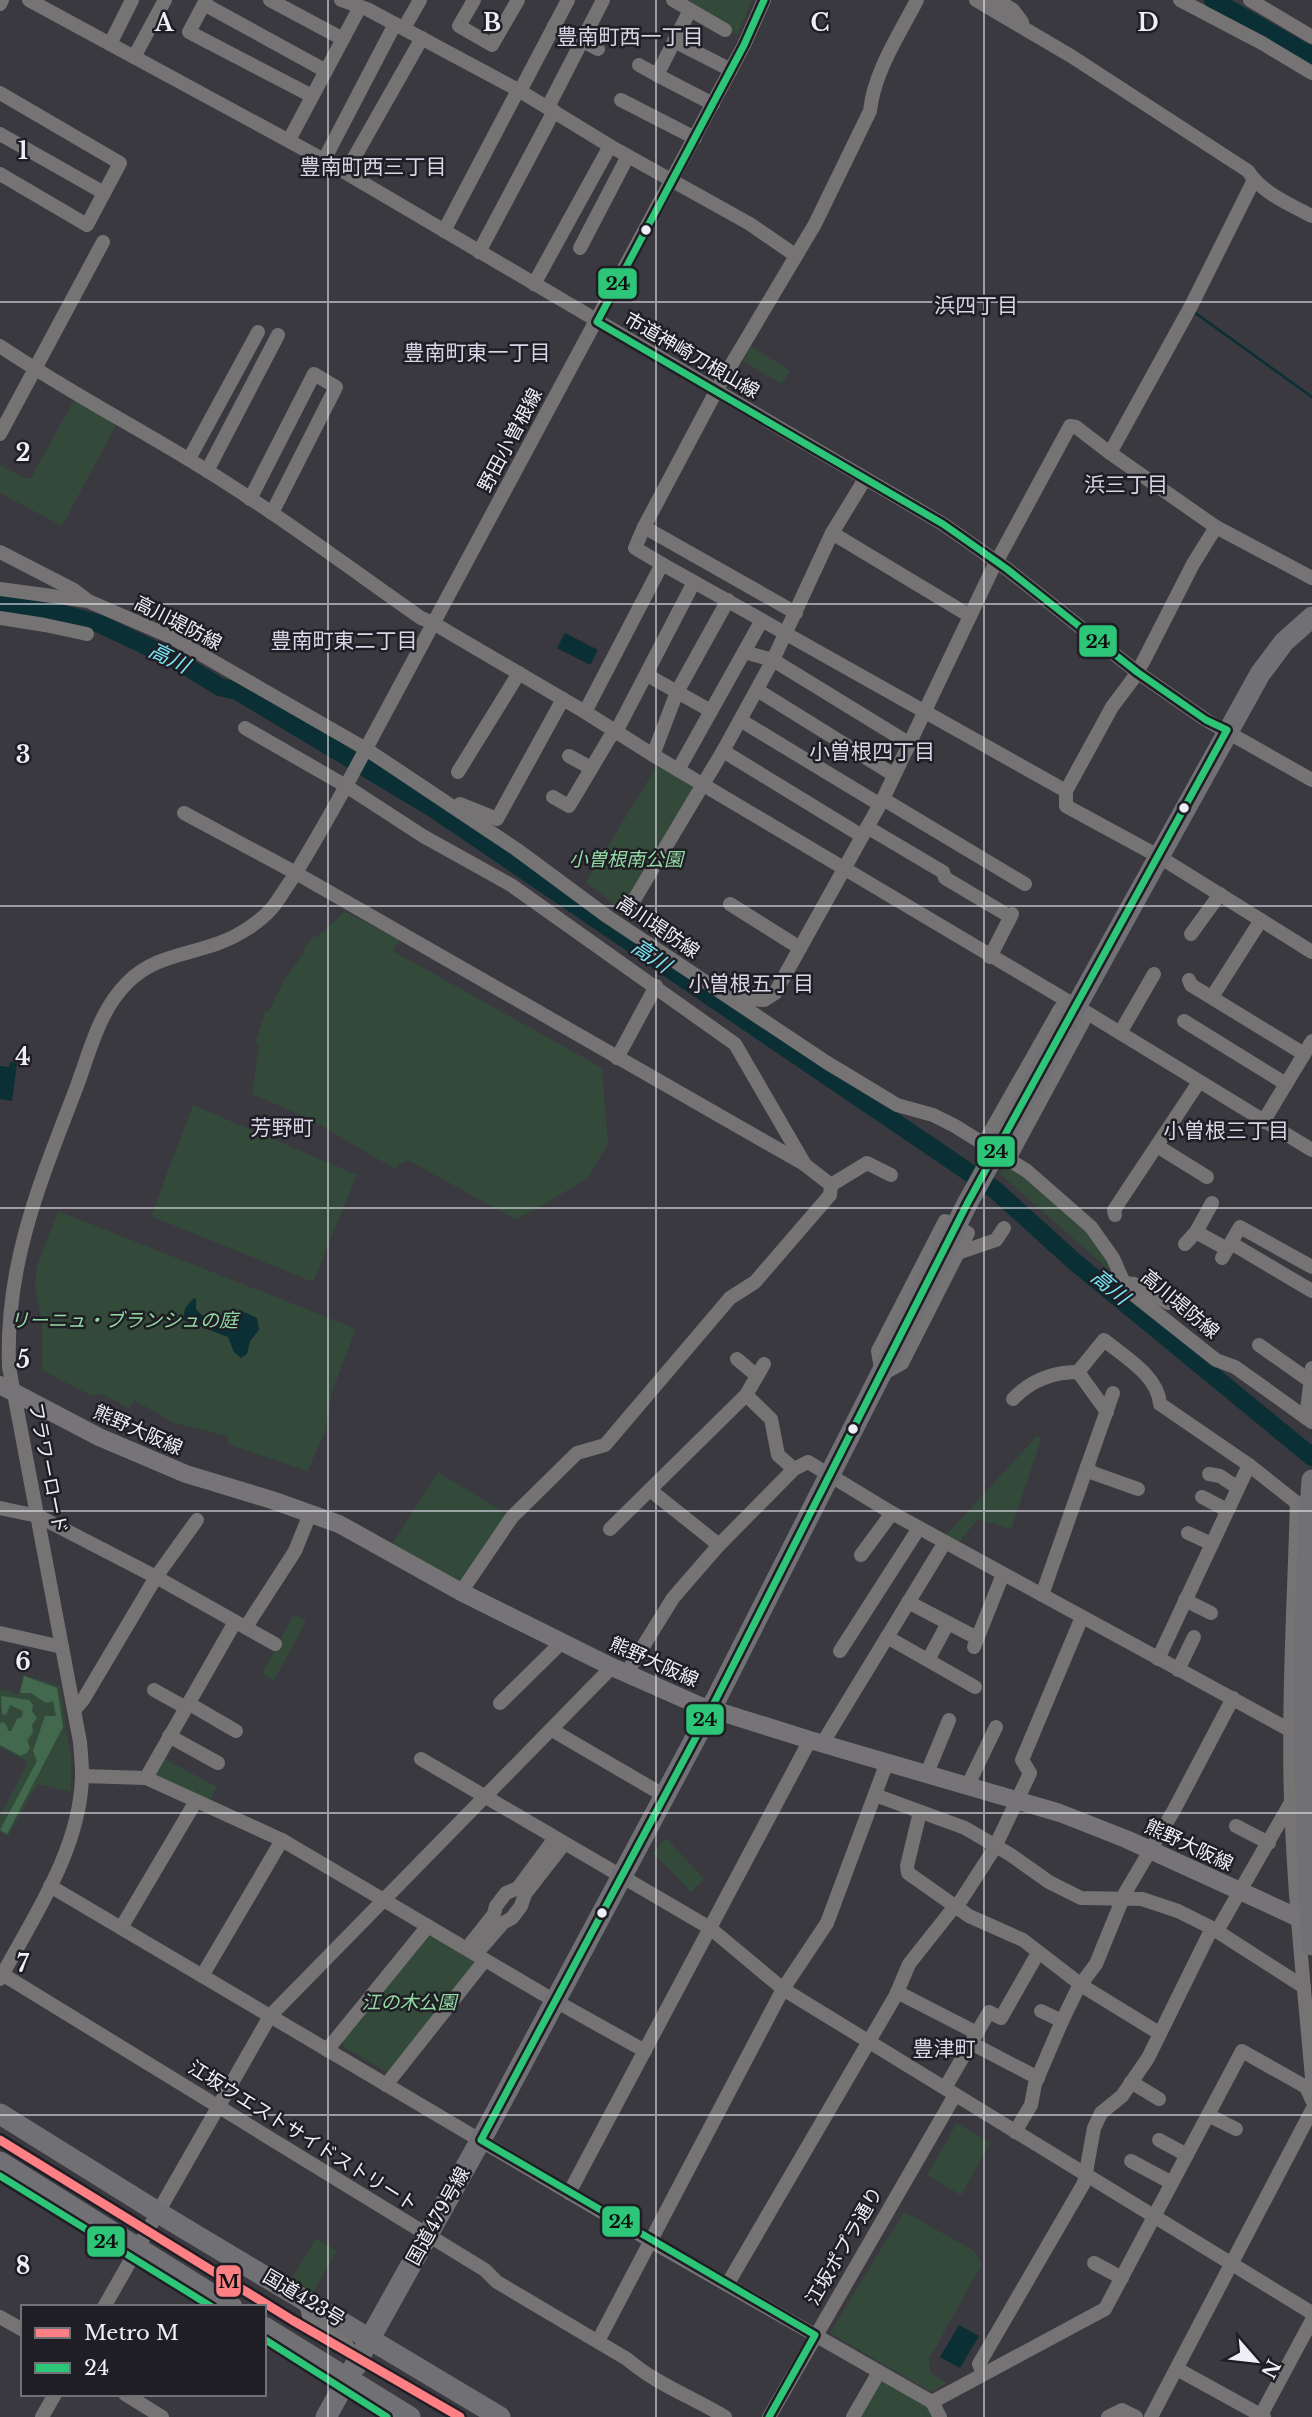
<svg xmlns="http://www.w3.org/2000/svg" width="1312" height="2417" viewBox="0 0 1312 2417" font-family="'Libre Baskerville','Noto Sans JP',serif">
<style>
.green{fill:#334a3a}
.forest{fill:#42694e}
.water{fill:#0a2f34}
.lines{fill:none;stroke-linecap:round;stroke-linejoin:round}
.stream{stroke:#0a2f34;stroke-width:2.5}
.river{stroke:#0a2f34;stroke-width:18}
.minor{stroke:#767374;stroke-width:14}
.major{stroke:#767476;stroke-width:18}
.highway{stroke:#717074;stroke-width:21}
.bus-1-casing{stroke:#1f1e24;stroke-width:12}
.bus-1{stroke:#2dc577;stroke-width:7}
.metro-1-casing{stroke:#1f1e24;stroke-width:14}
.metro-1{stroke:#ff8084;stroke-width:9}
.grid{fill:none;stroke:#efeef7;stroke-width:2;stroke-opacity:0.55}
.bus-dot{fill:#efeef7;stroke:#1f1e24;stroke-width:2.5}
.labels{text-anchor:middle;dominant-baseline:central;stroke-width:5;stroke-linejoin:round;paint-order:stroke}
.street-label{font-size:19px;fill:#efeef7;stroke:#1f1e24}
.park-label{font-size:19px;font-style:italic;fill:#93daa5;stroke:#1f1e24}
.neighbourhood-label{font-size:21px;fill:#d8d5e6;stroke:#1f1e24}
.water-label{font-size:21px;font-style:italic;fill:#78e6f6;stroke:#1f1e24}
.grid-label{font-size:23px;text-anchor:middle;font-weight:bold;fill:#efeef7;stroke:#1f1e24;stroke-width:5;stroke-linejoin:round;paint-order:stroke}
.line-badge{stroke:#1f1e24;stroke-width:2.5}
.pale-badge-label{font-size:19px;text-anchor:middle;font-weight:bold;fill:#111}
</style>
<rect width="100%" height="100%" fill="#3a3940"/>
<g class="green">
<path d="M689,0H752L737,35L686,5Z"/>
<path d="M751,346L790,371L782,384L743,361Z"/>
<path d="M74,400L117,423L62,526L0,493V465L27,479L31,478Z"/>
<path d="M658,764L691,784L693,791L622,909L619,908L586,882Z"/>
<path d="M345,911L399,940L393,951L602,1068L608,1144L588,1178L534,1210L515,1219L408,1160L398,1165L395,1169L310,1119L252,1094L259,1044L255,1043L266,1010L269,1011L285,979L305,951L303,949L315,935L317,937Z"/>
<path d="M193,1105L357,1175L313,1282L151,1216Z"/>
<path d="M1006,1164L1025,1176L1088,1232L1112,1265L1108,1269L1000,1174Z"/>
<path d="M58,1211L356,1329L332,1391L326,1430L307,1471L228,1444V1436L174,1423L134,1400L129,1408L102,1394L92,1396L42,1370V1321L35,1289L37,1266Z"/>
<path d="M1037,1436L1041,1439L1011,1529L978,1519L959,1542L946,1535Z"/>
<path d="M438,1472L508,1515L462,1582L456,1583L391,1546Z"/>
<path d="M294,1614L306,1621L274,1680L262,1674Z"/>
<path d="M23,1675L60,1686L66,1727L54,1751L66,1729L71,1757V1792L37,1784L8,1836L0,1832V1817L28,1762L0,1747V1689L19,1694Z"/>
<path d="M163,1758L217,1787L209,1802L153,1774Z"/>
<path d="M666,1838L704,1879L691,1892L653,1853Z"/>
<path d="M432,1933L474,1957L476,1964L391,2070L385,2071L344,2047L342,2040L426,1934Z"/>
<path d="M957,2123L991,2143L961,2195L927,2175Z"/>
<path d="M904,2212L973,2250L982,2264L929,2359L930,2372L946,2383L931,2392L830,2333Z"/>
<path d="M316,2238L337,2251L313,2292L291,2279Z"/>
<path d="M885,2379L927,2403L934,2417H858L878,2382Z"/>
</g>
<g class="forest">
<path d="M24,1676L57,1688L63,1727L7,1834L0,1830L37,1761L33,1751L45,1716H56L53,1701L46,1703L31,1693H20Z"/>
<path d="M1,1696L29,1700L33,1705L32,1711L37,1718L32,1725L33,1733L27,1740L30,1748L27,1753L21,1756L0,1745V1723L3,1722L7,1726L8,1731H11L17,1719L22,1717L23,1711L10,1705L6,1715L2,1714Z"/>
</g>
<g class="water">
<path d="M565,633L598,650L590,665L557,648Z"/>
<path d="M10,1062L17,1063L12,1101L0,1099V1066L9,1067Z"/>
<path d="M194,1298L196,1299V1309C210,1327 218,1313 233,1311C241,1310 250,1315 257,1318L259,1330L250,1341L247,1354L241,1358L234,1352L228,1337L183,1320L185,1308Z"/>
<path d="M959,2325L979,2336L960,2368L940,2357Z"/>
</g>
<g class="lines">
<path class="stream" d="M1194,312L1312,397"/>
<g class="river">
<path d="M1213,0L1312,56"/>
<path d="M0,603L49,610L100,624L174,659L220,687L237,691L434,809L995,1190L1076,1263L1312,1457"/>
</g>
<g class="minor">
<path d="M29,0L324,160L943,524L1007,569L1137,672L1206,720L1312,780"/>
<path d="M206,0L189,32L312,96"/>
<path d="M270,0L343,39"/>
<path d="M341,0L367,9L520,91L610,146L750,224L795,255"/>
<path d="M474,0L459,26L492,45L518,0"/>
<path d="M673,0L725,30"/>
<path d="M976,0L1071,56L1248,171C1261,192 1290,205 1312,216"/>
<path d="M997,0L1013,10L1022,22"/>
<path d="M1180,0L1262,43L1312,73"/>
<path d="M1250,0L1312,37"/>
<path d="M0,4L2,0"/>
<path d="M204,4L326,71"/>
<path d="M690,10L657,75L713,104"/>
<path d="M554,26L598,49"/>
<path d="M404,28L420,0"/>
<path d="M674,41L731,70"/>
<path d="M110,44L132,0"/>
<path d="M134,57L165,0"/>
<path d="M639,65L657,75"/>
<path d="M0,93L120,163L87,225L0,174"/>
<path d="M621,100L695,138"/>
<path d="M548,107L603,0"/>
<path d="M0,134L104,193"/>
<path d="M289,140L360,7"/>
<path d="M324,160L395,24"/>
<path d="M346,172L422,38"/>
<path d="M444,231L516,94L520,91L568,0"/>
<path d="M580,248L628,156"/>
<path d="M479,252L554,111"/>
<path d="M534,284L610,146"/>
<path d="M0,346C61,387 125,421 188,459C268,507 344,564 421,618L433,623L585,712L653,755L1076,1006L1312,1150"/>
<path d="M0,434L103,242"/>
<path d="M1110,453L1216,527L1312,578"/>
<path d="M189,459L258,332"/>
<path d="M207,471L278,335"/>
<path d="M250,499L314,374L336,387L272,513"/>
<path d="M644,527L796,613"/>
<path d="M832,533L970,616"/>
<path d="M0,552L74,590L87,600"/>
<path d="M662,564L1066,791V806L1158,856L1312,952"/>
<path d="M0,589L88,601L169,636L366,749L516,849L608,917L826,1062L897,1105L933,1115L955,1126L1027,1171L1091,1227L1113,1258L1124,1283L1134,1295L1216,1360L1235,1367L1312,1422"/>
<path d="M0,618L45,625L87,634"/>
<path d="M744,652L773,660L910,744"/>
<path d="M647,675L711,711"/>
<path d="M757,690L894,775"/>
<path d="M585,712L662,564L635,548L644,527L721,382L815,224L870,111C874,72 899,35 917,0"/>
<path d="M740,720L879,804"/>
<path d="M245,728L346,786L423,836L511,885L735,1044L804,1163"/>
<path d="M723,751L862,836"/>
<path d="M653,755L677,692L728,600"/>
<path d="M569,756L591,768"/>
<path d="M678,770L762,620"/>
<path d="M458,772L519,673"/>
<path d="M1066,791L1112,707L1133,679L1144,660L1193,564L1216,527"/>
<path d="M553,797L569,806L610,737L616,732L694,582"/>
<path d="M883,799L1025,884"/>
<path d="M460,804L497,819L563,699"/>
<path d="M184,813L296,873L804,1164L831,1185L830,1195L755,1282L730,1298L605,1445L577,1453L512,1517L461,1592"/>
<path d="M867,827L943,872L945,878L1004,913"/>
<path d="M730,904L800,948"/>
<path d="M628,910L723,751L773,660L832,533L865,479"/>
<path d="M1191,934L1220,894"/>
<path d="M990,957L1012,914"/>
<path d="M1189,980L1191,985L1304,1054"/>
<path d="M1212,997L1261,920"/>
<path d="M736,998L764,1000L775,993L883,799L991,572L1070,426L1076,427L1110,453L1191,306L1254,180"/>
<path d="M1184,1021L1286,1084"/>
<path d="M1120,1033L1154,974"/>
<path d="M617,1058L656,986"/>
<path d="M1263,1122L1312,1041"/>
<path d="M984,1143L1060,1009L1076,1006L1083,1022L1009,1159"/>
<path d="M1157,1146L1207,1177"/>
<path d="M831,1185L867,1163L891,1175"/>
<path d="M1115,1215L1114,1210L1199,1082"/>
<path d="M945,1221L968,1233L902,1363L882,1374L878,1351Z"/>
<path d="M1196,1232L1227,1249"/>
<path d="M1231,1243L1312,1291"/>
<path d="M1185,1244L1196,1232L1212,1203"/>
<path d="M958,1253L996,1240L1004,1228"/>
<path d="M1222,1258L1240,1227L1312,1267"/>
<path d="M1125,1283L1134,1284L1168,1303"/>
<path d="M1259,1345L1310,1381"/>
<path d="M737,1359L757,1376"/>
<path d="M1078,1372L1104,1340C1125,1357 1158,1376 1160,1404L1249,1465L1302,1507"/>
<path d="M746,1395L771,1419L778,1455L794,1469"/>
<path d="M1013,1399C1031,1380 1052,1372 1078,1372L1107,1412"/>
<path d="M1306,1418L1312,1368"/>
<path d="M1087,1467L1093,1473L1138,1489"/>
<path d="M1209,1474L1220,1476L1238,1488"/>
<path d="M650,1490L719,1545"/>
<path d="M1202,1497L1227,1510"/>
<path d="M1297,1503C1294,1602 1288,1702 1291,1801C1294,1894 1304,1986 1312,2078"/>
<path d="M0,1508L38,1516L156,1577L275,1644"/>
<path d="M610,1529L746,1395L764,1364"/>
<path d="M1188,1533L1212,1544"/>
<path d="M861,1555L892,1513"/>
<path d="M1042,1595L1113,1393"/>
<path d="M1185,1600L1211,1613"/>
<path d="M908,1602L977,1638"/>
<path d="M246,1627L295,1551L310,1514"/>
<path d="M0,1633L62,1647"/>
<path d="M887,1637L975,1687"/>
<path d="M974,1647L1003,1574"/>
<path d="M840,1651L919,1528"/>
<path d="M1158,1659L1249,1465"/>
<path d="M928,1660L948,1623"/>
<path d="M1178,1670L1194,1637"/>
<path d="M626,1674L673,1598L719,1545L794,1469L808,1462L892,1513L1310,1741"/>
<path d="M154,1690L181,1705L193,1706L236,1731"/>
<path d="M500,1703L562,1642"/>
<path d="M74,1710L83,1700L156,1577L197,1520"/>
<path d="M552,1730L665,1796"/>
<path d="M169,1736L218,1763"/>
<path d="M822,1744L945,1542"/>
<path d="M421,1759L710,1928L783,1989L1312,2313"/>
<path d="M927,1773L949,1720"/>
<path d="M82,1776L146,1778L282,1840L543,1994L645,2051"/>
<path d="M146,1778L235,1622"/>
<path d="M968,1785L996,1727"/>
<path d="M875,1795L965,1828L1011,1855L1049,1882L1081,1898L1142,1899L1178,1911L1212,1928L1304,1987"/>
<path d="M920,1812L907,1866L908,1873L969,1916L1023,1940L1084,1987L1159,2033"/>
<path d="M1236,1826L1269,1843"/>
<path d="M50,1886L661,2247L932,2402L940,2417"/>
<path d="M121,1928L196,1801"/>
<path d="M1217,1931L1290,1804"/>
<path d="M467,1948L494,1914L496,1906L506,1893L518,1888L555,1838"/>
<path d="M476,1954L503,1923L512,1918L521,1906L525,1894L564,1844"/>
<path d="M2,1974L485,2270L497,2282L627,2359C656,2384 692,2397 725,2417"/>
<path d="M202,1976L282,1840"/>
<path d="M0,1979C34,1916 81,1848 82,1775C82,1764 81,1753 80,1742L9,1367C5,1263 41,1180 77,1086C90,1050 100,1009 128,982C154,956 187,955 219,943C238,936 259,923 272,908C279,900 284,890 290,882C310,851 328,818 346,786L744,45L764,0"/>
<path d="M897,1992L977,2033"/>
<path d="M1041,2011L1062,2021"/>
<path d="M971,2043L1038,2078"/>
<path d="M327,2050L428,1926"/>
<path d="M1131,2082L1159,2099"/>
<path d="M386,2085L485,1960"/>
<path d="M945,2088L989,2012L1001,2018L1038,1953"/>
<path d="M1208,2115L1236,2129"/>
<path d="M1015,2132L1031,2105L1035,2084L1062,2021L1078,1988L1096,1964L1125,1893L1174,1810L1233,1698"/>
<path d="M1159,2140L1187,2155"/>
<path d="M1131,2161L1172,2183"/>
<path d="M569,2193L810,1740"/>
<path d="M1094,2263L1122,2278"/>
<path d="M727,2285L896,1995L909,1964L951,1911L956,1908L994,1849L1030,1773L1022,1760L1082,1617"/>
<path d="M305,2299L311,2324L346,2344L359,2368"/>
<path d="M104,2307L270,2016L612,1667"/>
<path d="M0,2317L23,2330"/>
<path d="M598,2341L783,1989L827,1923L887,1762"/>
<path d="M1177,2369L1264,2417"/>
<path d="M983,2374L979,2364L1084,2183L1094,2128L1101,2113L1122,2096L1148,2058L1212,1928"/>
<path d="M125,2394L162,2417"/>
<path d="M932,2402L1105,2309L1242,2051L1306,2087L1312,2100"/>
<path d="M1261,2415L1312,2320"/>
<path d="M42,2417L55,2394"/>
<path d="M769,2417L955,2095"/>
<path d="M853,2417L879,2372"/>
<path d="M1108,2417L1122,2410L1136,2417"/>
<path d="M1151,2417L1312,2110"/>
</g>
<path class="major" d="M0,1385L99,1437L186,1474L272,1500L339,1524L461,1592L612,1667L698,1705L810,1740L1060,1813L1126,1839L1312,1924"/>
<g class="highway">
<path d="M1312,1480C1301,1635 1303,1789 1312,1945"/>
<path d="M0,2114L172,2221L500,2417"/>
<path d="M0,2162L232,2307"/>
<path d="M264,2327L410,2417"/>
<path d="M326,2417L488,2127L711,1709L967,1204L1260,674L1284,642L1312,617"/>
</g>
<defs>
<g id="bus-1">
<path d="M764,0L744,45L597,322L943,524L1007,569L1137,672L1206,720L1227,730L967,1204L711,1709L481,2140L815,2335L769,2417"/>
<path d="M0,2176L212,2307"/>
<path d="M264,2339L387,2417"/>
</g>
</defs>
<use href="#bus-1" class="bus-1-casing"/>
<use href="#bus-1" class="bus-1"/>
<defs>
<path id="metro-1" d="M0,2140L292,2320L460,2417"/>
</defs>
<use href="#metro-1" class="metro-1-casing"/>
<use href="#metro-1" class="metro-1"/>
</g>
<path class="grid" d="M328,0V2417M656,0V2417M984,0V2417M0,302H1312M0,604H1312M0,906H1312M0,1208H1312M0,1511H1312M0,1813H1312M0,2115H1312"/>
<g class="bus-dot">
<circle cx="646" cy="230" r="6"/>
<circle cx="1184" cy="808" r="6"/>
<circle cx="853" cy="1429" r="6"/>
<circle cx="602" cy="1913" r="6"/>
</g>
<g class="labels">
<g class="street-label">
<text transform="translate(692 355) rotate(30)">市道神崎刀根山線</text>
<text transform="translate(510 440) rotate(-62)">野田小曽根線</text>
<text transform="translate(178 623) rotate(27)">高川堤防線</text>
<text transform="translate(658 927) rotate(34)">高川堤防線</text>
<text transform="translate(1180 1304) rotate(40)">高川堤防線</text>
<text transform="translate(138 1430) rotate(24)">熊野大阪線</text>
<text transform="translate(48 1468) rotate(79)">フラワーロード</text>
<text transform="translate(654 1662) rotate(24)">熊野大阪線</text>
<text transform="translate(1189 1845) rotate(25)">熊野大阪線</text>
<text transform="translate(303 2136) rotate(32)">江坂ウエストサイドストリート</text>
<text transform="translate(438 2216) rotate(-61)">国道479号線</text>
<text transform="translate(844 2246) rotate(-60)">江坂ポプラ通り</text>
<text transform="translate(304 2298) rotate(31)">国道423号</text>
</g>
<g class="park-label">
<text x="626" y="859">小曽根南公園</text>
<text x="124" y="1320">リーニュ・ブランシュの庭</text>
<text x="409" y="2002">江の木公園</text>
</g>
<g class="neighbourhood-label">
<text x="630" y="37">豊南町西一丁目</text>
<text x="373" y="167">豊南町西三丁目</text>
<text x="976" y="306">浜四丁目</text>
<text x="477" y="353">豊南町東一丁目</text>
<text x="1126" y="485">浜三丁目</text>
<text x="344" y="641">豊南町東二丁目</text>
<text x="872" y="752">小曽根四丁目</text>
<text x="751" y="984">小曽根五丁目</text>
<text x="282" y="1128">芳野町</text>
<text x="1226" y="1131">小曽根三丁目</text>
<text x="944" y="2049">豊津町</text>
</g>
<g class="water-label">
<text transform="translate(169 658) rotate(26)">高川</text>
<text transform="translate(651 956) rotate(34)">高川</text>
<text transform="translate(1110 1287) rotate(40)">高川</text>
</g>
</g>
<g class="grid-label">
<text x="164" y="31">A</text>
<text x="492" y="31">B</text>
<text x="820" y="31">C</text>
<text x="1148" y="31">D</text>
<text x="23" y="159">1</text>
<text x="23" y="461">2</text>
<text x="23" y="763">3</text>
<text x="23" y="1065">4</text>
<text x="23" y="1368">5</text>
<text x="23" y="1670">6</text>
<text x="23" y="1972">7</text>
<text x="23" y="2274">8</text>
</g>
<g class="line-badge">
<rect x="597" y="267" width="41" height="33" rx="7" fill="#2dc577"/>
<rect x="1078" y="624" width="40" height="34" rx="7" fill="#2dc577"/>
<rect x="976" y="1135" width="40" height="33" rx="7" fill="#2dc577"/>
<rect x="685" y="1703" width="40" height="33" rx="7" fill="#2dc577"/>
<rect x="601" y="2205" width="40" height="33" rx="7" fill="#2dc577"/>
<rect x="86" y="2225" width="40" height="33" rx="7" fill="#2dc577"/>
<rect x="215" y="2264" width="27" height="34" rx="7" fill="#ff8084"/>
</g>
<g class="pale-badge-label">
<text x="618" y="290">24</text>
<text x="1098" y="648">24</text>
<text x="996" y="1158">24</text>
<text x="705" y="1726">24</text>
<text x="621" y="2228">24</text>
<text x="106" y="2248">24</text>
<text x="229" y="2288">M</text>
</g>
<rect x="21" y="2305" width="245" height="91" fill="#1f1e24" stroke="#727178" stroke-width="2"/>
<rect x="35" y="2328" width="35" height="10" fill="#ff8084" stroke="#727178" stroke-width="2"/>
<text x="84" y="2340" font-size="21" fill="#efeef7">Metro M</text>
<rect x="35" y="2363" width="35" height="10" fill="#2dc577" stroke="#727178" stroke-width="2"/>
<text x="84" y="2375" font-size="21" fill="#efeef7">24</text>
<g transform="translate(1256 2361) rotate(118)" stroke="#1f1e24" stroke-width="5" paint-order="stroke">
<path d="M0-5L12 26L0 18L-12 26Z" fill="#efeef7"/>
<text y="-10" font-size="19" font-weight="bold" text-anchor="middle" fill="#efeef7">N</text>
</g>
</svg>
